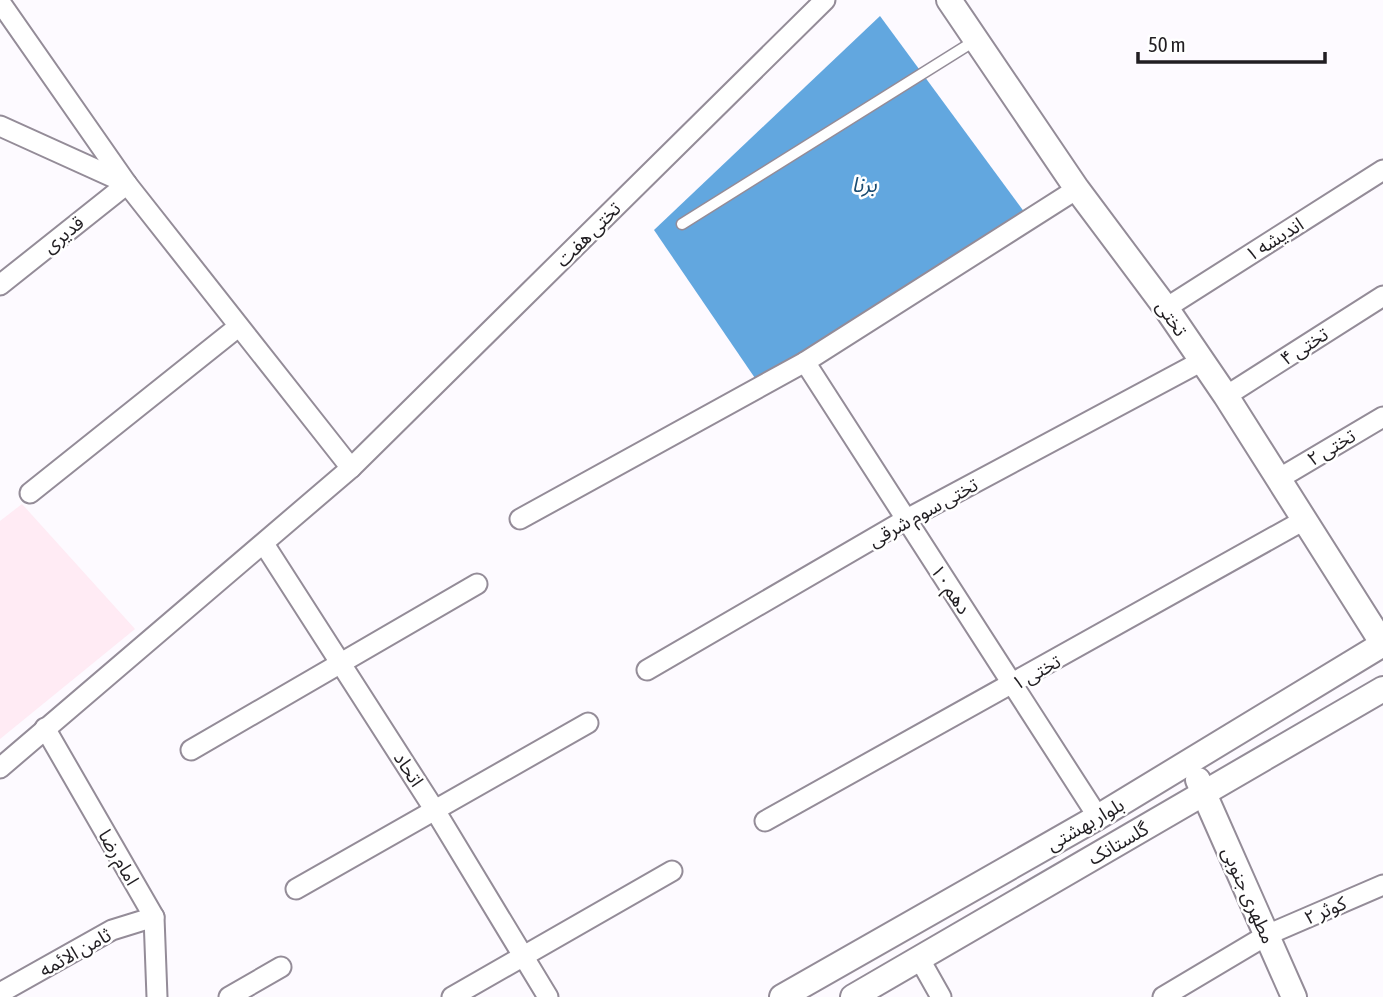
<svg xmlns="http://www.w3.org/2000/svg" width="1383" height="997" viewBox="0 0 1383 997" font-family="'Asap Condensed','Noto Sans Arabic',sans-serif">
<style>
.education{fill:#ffebf4}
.water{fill:#62a7df}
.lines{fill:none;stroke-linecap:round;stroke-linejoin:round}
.service-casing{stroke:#948c98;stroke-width:13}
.minor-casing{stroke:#948c98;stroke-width:23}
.tertiary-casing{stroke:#948c98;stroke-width:28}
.service{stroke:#fff;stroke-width:10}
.minor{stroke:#fff;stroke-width:19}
.tertiary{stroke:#fff;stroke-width:24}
.labels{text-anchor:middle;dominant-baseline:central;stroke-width:5;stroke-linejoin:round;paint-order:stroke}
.street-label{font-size:19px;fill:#211e22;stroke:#fff}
.water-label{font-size:21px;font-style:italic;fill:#1a4c72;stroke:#fff}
</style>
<rect width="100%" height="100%" fill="#fdfaff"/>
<path class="education" d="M22,504L135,629L0,739V521Z"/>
<path class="water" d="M880,16L1025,213L759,384L654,230Z"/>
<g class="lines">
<defs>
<path id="service" d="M682,224L976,40"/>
<g id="minor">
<path d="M0,2L127,184L351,468"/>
<path d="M0,126L126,183"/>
<path d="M0,285L127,184"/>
<path d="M1166,308L1383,170"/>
<path d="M805,362L1098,817"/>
<path d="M1226,396L1383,296"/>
<path d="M1280,478L1383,417"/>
<path d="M30,493L238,327"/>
<path d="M520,519L805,362L1077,189"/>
<path d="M264,544L436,812L548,997"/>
<path d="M647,670L905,520L1202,361"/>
<path d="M45,728L154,917L157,997"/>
<path d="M191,750L477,584"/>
<path d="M0,768L351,468L825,0"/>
<path d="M765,821L1306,519"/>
<path d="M296,889L588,723"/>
<path d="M919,958L941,997"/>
<path d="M0,993L112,930L154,917"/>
<path d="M229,997L281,967"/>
<path d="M452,997L672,871"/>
<path d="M1163,997L1267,935L1383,885"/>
</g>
<g id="tertiary">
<path d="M949,0L1077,189L1166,308L1226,396L1383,644"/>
<path d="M1198,780L1294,997"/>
<path d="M782,997L1098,817L1383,644"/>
<path d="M853,997L1383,689"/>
</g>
</defs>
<use href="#service" class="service-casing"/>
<use href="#minor" class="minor-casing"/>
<use href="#tertiary" class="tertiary-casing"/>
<use href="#service" class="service"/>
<use href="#minor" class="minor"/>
<use href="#tertiary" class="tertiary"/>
</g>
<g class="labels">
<g class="street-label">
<text transform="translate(63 234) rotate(-39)">قدیری</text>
<text transform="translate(588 234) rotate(-45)">تختی هفت</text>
<text transform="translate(1274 239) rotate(-32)">اندیشه ۱</text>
<text transform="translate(1172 318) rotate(55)">تختی</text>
<text transform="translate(1304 346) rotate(-33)">تختی ۴</text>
<text transform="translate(1331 447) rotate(-31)">تختی ۲</text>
<text transform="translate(923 512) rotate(-29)">تختی سوم شرقی</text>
<text transform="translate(951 589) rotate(56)">دهم ۱۰</text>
<text transform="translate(1036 672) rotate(-29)">تختی ۱</text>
<text transform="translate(409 769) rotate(57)">اتحاد</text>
<text transform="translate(1085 824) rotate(-30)">بلوار بهشتی</text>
<text transform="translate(1118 843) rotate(-30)">گلستانک</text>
<text transform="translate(119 857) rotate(60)">امام رضا</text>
<text transform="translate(1249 895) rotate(66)">مطهری جنوبی</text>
<text transform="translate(1325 910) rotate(-23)">کوثر ۲</text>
<text transform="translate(75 952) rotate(-29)">ثامن الائمه</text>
</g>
<g class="water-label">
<text x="864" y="184">برنا</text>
</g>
</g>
<path d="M1138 52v10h187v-10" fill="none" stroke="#211e22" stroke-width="3.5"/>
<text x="1148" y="52" font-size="21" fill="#211e22" stroke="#ffffff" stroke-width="5" paint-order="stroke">50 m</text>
</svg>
